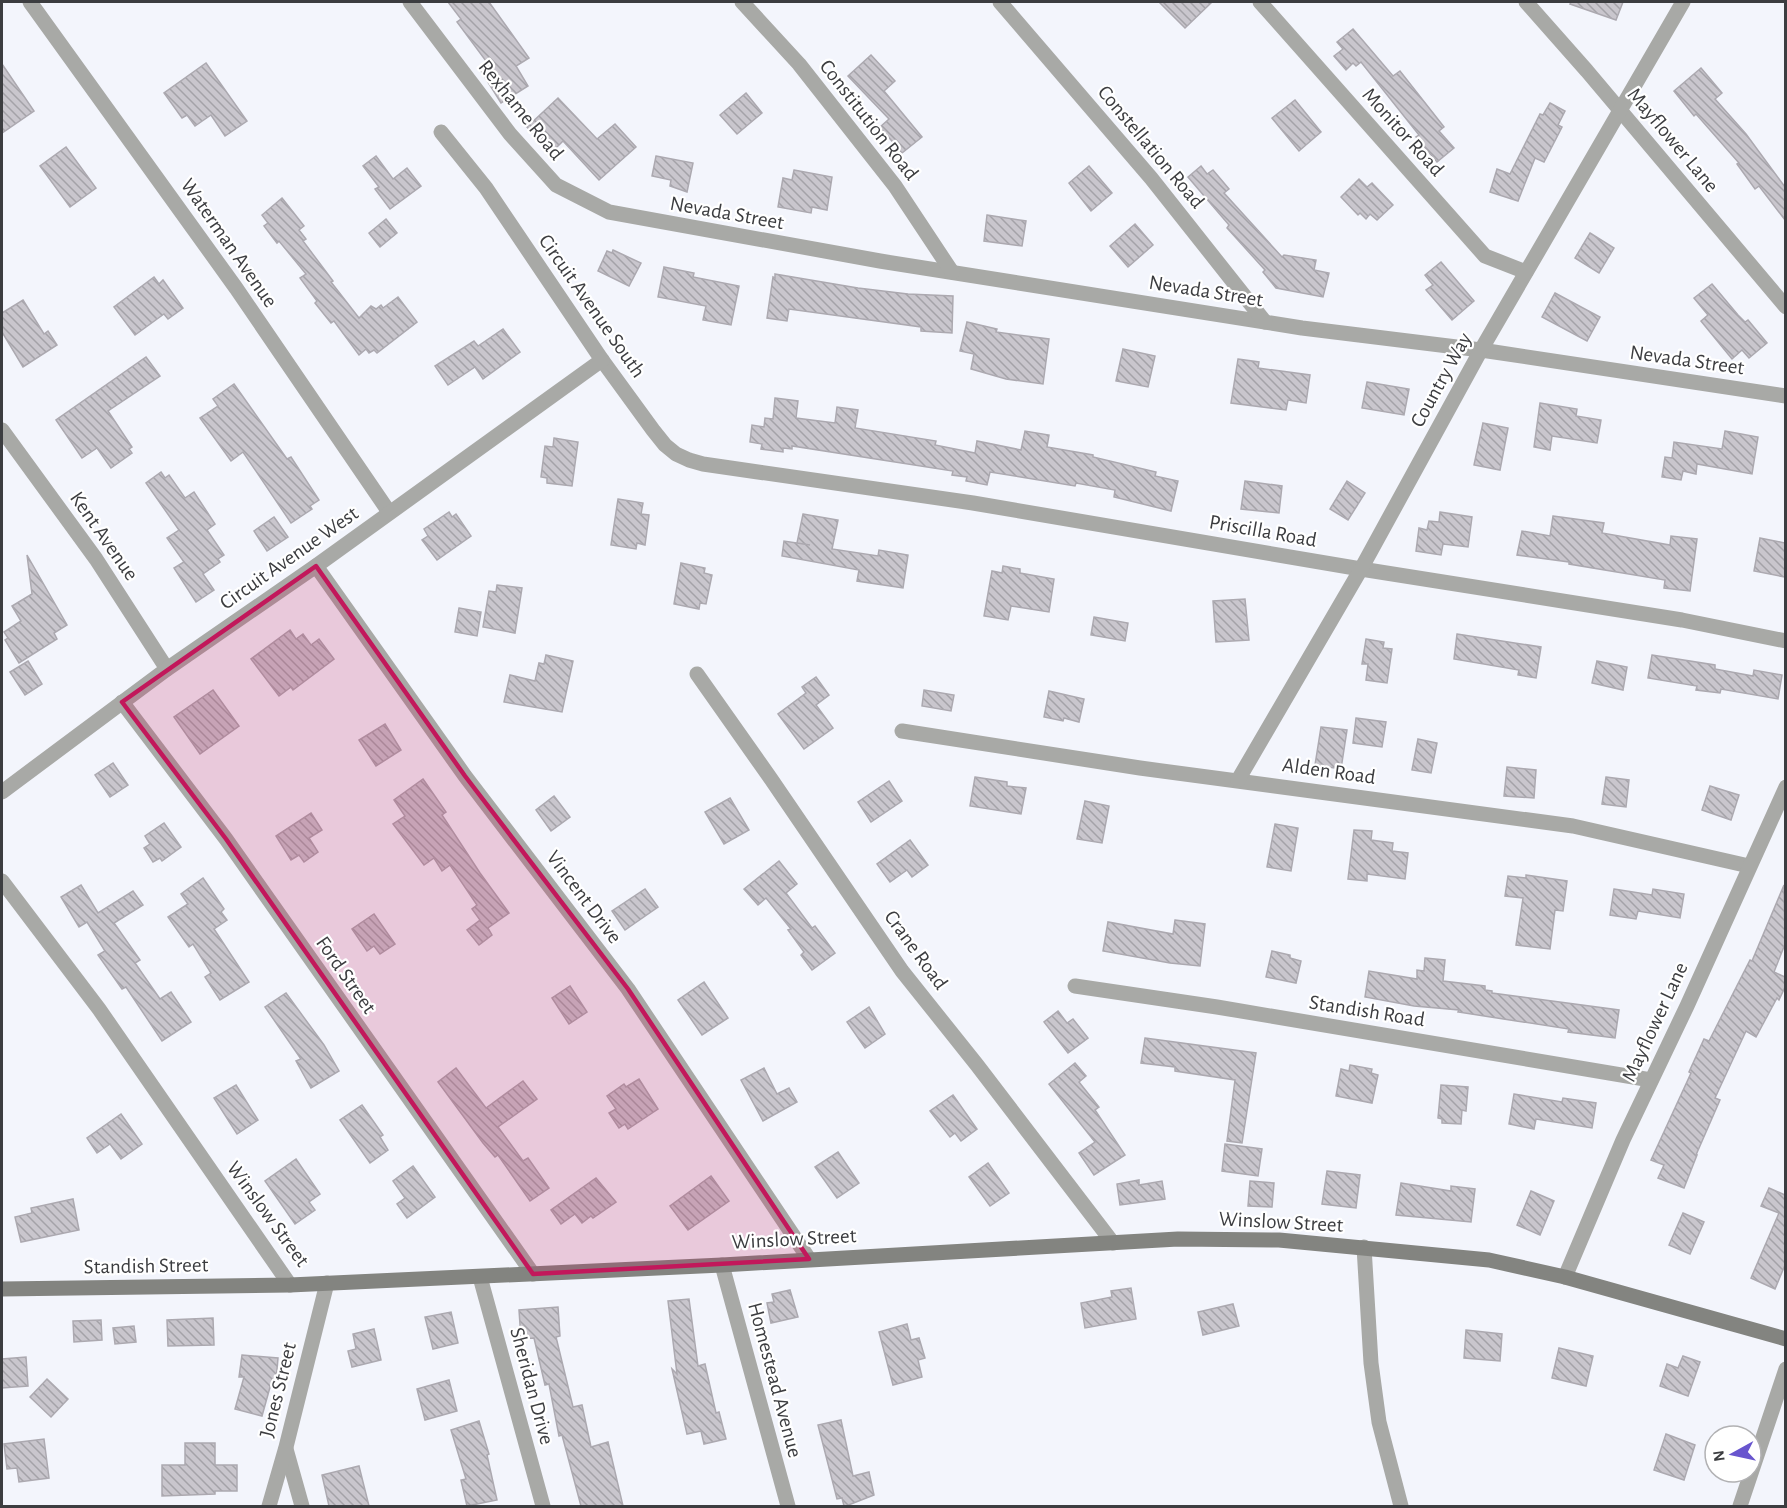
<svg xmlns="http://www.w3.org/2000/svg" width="1787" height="1508" viewBox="0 0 1787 1508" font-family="'Alegreya Sans',sans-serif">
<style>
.building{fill:url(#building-back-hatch);stroke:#aca9b0;stroke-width:1.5}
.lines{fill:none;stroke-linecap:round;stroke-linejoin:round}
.street{stroke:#a8a9a6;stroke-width:15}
.secondary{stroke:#838480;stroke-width:15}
.marked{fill:#c2185b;fill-opacity:0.2;stroke:#c2185b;stroke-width:4.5;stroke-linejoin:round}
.labels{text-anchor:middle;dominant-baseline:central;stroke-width:4.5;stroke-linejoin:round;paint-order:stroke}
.street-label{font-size:21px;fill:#3c3d40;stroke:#fff}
</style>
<defs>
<pattern id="building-back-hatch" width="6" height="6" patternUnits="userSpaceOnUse" patternTransform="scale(1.5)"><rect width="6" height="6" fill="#c9c6cd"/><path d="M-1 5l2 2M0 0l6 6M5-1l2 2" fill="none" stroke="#a4a2a8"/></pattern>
</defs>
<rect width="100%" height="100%" fill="#f3f5fc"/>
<g class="building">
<path d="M448,2H489L529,58L516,66L528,86L501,103L481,71L489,65L457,22L461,19Z"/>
<path d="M1159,2H1212L1185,28Z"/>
<path d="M1571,2H1623L1616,20L1570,4Z"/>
<path d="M1353,29L1393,76L1400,71L1444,127L1439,131L1454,148L1437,162L1416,137L1419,135L1361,62L1356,66L1353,63L1346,70L1334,56L1343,49L1337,42Z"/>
<path d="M871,55L895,81L884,91L922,137L902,153L880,127L889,119L848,76Z"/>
<path d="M206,63L247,121L225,136L211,115L195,126L187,115L182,118L164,93Z"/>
<path d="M2,64L34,111L2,133Z"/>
<path d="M1701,68L1722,93L1715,99L1746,134L1785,187V220L1759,186L1755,189L1737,164L1739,163L1696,114L1694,116L1674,91Z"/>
<path d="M746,93L762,113L737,134L720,115Z"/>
<path d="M558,98L597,139L615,124L636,147L599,180L563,141L551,153L527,127Z"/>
<path d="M1295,100L1321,132L1299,151L1272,118Z"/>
<path d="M1550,103L1565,111L1558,125L1562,127L1544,162L1535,158L1518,201L1490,192L1497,169L1510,174L1540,114L1543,115Z"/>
<path d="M66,147L96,188L70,207L40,166Z"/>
<path d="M376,156L393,179L407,168L421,186L390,209L375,189L379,187L363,166Z"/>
<path d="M656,156L693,163L687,192L670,186L671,180L652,176Z"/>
<path d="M1089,166L1112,193L1091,211L1069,183Z"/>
<path d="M1201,166L1207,174L1213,170L1229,189L1224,193L1282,257L1284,255L1316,260L1314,270L1329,273L1323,297L1276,288L1263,272L1265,270L1227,228L1229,225L1188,177Z"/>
<path d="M794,170L832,177L827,210L812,207L811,213L778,207L783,178L792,180Z"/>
<path d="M1359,179L1367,187L1372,183L1393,205L1377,220L1370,214L1366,219L1360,213L1358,215L1341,197Z"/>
<path d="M282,198L304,226L299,230L306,239L303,241L333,281L331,282L359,318L371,306L376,309L381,305L383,308L398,297L417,322L377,353L374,350L369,353L366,349L359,355L334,321L331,323L315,303L317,301L300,278L306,274L279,241L277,243L264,226L268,223L262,215Z"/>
<path d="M987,215L1026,221L1022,246L984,241Z"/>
<path d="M386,219L397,233L380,247L369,233Z"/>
<path d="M1135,224L1153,245L1128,267L1110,246Z"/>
<path d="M1590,233L1614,248L1599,273L1575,258Z"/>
<path d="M613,250L641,263L629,286L598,271L607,251L612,253Z"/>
<path d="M1441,262L1474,301L1452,320L1426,290L1433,285L1425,275Z"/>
<path d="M664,267L694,273L693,277L739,286L731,325L703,320L706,306L658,297Z"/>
<path d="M775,274L858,288L908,294L953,296L952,333L921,331V327L789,309L787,321L767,318L773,277L775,278Z"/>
<path d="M154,277L159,284L163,280L183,308L168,319L164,314L135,335L114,307Z"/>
<path d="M1712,284L1738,315L1745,322L1748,320L1767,343L1749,358L1742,350L1732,359L1701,321L1708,315L1694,298Z"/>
<path d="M1555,293L1600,317L1587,341L1542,317Z"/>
<path d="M23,300L44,334L48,331L57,345L23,367L2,332V313Z"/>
<path d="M967,322L997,329L996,332L1049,339L1043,384L1006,379L971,369L974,354L960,351Z"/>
<path d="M503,329L520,352L483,379L475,367L448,385L435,366L474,341L478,346Z"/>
<path d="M1123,349L1155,356L1148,387L1116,381Z"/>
<path d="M146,357L160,376L108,411L132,447L129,449L132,453L111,468L97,448L82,458L56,420Z"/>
<path d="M1238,359L1259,362L1258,368L1310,375L1306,403L1288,400L1286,410L1231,403Z"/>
<path d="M1367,382L1409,389L1404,415L1362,408Z"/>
<path d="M234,384L287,459L291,457L319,500L310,506L312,509L291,523L243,452L231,461L200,418L218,406L213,399Z"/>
<path d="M775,398L798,401L796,418L835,423L837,407L858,410L855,428L936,441L935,445L975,453L977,441L1021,450L1025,431L1049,435L1047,447L1093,455V457L1156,472L1155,476L1178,481L1171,511L1114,497L1115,490L1076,483L1075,486L990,472L987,485L966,481L967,477L952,475L953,471L792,446V449L783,448V452L761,449L762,444L750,442L752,425L764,427L765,418L773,419Z"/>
<path d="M1540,403L1577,409L1576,416L1601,420L1597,443L1552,436L1550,450L1534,447Z"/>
<path d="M1483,423L1508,428L1500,470L1474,465Z"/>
<path d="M1725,431L1758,437L1752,474L1697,464L1696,474L1683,471L1681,480L1662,477L1665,457L1672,458L1674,442L1722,449Z"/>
<path d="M554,438L578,442L572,486L547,483V478L541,477L545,446L553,447Z"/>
<path d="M161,472L165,478L169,475L185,498L194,492L215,524L207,530L224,555L218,559L220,562L203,574L214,590L196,602L174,568L184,562L167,538L179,530L146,483Z"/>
<path d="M1245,481L1282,486L1279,513L1241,509Z"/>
<path d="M1347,481L1365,493L1348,520L1330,509Z"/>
<path d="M618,499L643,503L641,514L649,515L645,545L637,543L636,549L611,545Z"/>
<path d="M449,512L452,517L456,514L471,536L437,560L422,540L428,536L424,529Z"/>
<path d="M1440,512L1472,517L1468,547L1443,544L1441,555L1416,551L1419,528L1427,530L1429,521L1439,522Z"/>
<path d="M803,514L838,520L832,549L878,556L879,550L908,555L903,588L857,581L859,570L782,556L784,541L810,545L797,543Z"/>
<path d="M1553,516L1604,523L1602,533L1670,545L1671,536L1697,539L1690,591L1664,588L1665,580L1569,564V562L1517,555L1522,531L1550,536Z"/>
<path d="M274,517L288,537L267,551L254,531Z"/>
<path d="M1760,538L1785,543V577L1754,571Z"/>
<path d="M27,555L67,625L54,633L57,639L19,663L5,640L8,638L4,632L21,621L12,606L32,594Z"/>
<path d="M681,563L705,568L704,573L712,575L706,604L700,603L699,609L674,604Z"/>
<path d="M1003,566L1020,569V573L1054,579L1049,612L1011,606L1008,620L984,616L992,571L1002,573Z"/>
<path d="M497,585L522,588L515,633L483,627L489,591L496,592Z"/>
<path d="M1245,599L1249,640L1216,642L1213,601Z"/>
<path d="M459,608L481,612L477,636L455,632Z"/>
<path d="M1094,617L1128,623L1125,641L1091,635Z"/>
<path d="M290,630L296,639L303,634L311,645L319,639L334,659L293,690L291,687L279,696L251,659Z"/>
<path d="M1457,634L1541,647L1536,678L1518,675L1519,670L1454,659Z"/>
<path d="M1366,639L1384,642L1383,648L1392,649L1387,683L1366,680L1368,664H1362Z"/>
<path d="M546,655L573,661L562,712L504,702L510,675L535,681L539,663L544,664Z"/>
<path d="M1652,655L1715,665V669L1753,676L1754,670L1782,675L1778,699L1721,689L1720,693L1696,690L1697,686L1648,678Z"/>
<path d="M28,661L42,684L25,695L10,672Z"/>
<path d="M1597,661L1627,667L1623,690L1592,683Z"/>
<path d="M816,677L829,695L816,705L833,728L804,749L778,714L806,693L802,687Z"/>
<path d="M213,690L239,726L200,754L174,717Z"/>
<path d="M924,690L954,695L951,711L922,706Z"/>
<path d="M1049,691L1084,699L1079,722L1064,718L1063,721L1044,717Z"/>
<path d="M1356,718L1386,722L1382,747L1353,743Z"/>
<path d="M385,724L401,750L376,766L359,740Z"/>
<path d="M1321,727L1347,730L1341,769L1315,765Z"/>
<path d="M1418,739L1437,743L1431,773L1412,770Z"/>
<path d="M113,763L128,785L110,797L95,775Z"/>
<path d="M1507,767L1536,770L1534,798L1504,796Z"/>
<path d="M975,777L1007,782V786L1026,788L1021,814L970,806Z"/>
<path d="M1606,777L1629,780L1626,807L1602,804Z"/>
<path d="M423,779L446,812L442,815L480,873L509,913L488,928L492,935L479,945L467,930L480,920L472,909L477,905L450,865L442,871L434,858L424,865L393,824L405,816L394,800Z"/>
<path d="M889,781L902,801L871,822L858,802Z"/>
<path d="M1710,786L1739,795L1731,820L1702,810Z"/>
<path d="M554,796L570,817L551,831L536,810Z"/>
<path d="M730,798L749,830L724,844L705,812Z"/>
<path d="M1085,801L1109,806L1102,843L1077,839Z"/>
<path d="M311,813L322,830L309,838L318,852L304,862L299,855L291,860L276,836Z"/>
<path d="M164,823L181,847L162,861L160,858L153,862L144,848L150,844L145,836Z"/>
<path d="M1275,824L1298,828L1291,871L1267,867Z"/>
<path d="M1354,830L1372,831L1371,840L1393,843L1392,851L1408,853L1405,879L1367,874V881L1348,879Z"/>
<path d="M910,840L928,865L912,877L907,870L890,882L877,864Z"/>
<path d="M779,861L797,884L786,893L812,928L815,926L835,953L812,970L801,955L804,952L788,930L791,929L766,898L758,905L744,889Z"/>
<path d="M1526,875L1567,881L1563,911L1555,910L1550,949L1516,945L1523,898L1505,896L1508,876L1526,878Z"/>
<path d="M203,878L224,909L221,912L227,920L214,929L249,982L220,1000L205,977L211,973L193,944L189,947L168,917L188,904L181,894Z"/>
<path d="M81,885L98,913L133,891L143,905L114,923L140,960L135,963L160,999L171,992L191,1022L162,1041L126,987L122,989L98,955L105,951L87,922L79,927L61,897Z"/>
<path d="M1784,885L1785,944L1774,972L1785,977V987L1779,1000L1777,998L1756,1037L1746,1031L1715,1098L1720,1100L1696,1155H1697L1684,1188L1658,1178L1664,1165L1651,1160L1691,1073L1689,1072L1704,1039L1709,1041L1750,960L1752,961Z"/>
<path d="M645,889L658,907L625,930L612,911Z"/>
<path d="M1614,889L1652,895L1653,889L1684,894L1680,918L1638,911L1636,919L1610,915Z"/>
<path d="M374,914L395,944L380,954L374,946L367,951L352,929Z"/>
<path d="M1175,920L1205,924L1200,966L1170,963L1103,951L1108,922L1173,934Z"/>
<path d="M1272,951L1290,955V958L1301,961L1296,983L1266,977Z"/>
<path d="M1425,958L1445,960L1443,981L1485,986V990L1492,991V993L1619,1010L1615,1038L1568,1032L1569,1029L1458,1012L1459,1010L1414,1006L1365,997L1369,971L1417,979V970L1424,971Z"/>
<path d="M704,982L728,1018L702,1035L678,1000Z"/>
<path d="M570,986L587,1012L569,1024L552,998Z"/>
<path d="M286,993L324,1045L339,1071L311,1088L296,1061L301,1059L265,1007Z"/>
<path d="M869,1007L885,1034L865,1048L847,1022Z"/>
<path d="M1058,1011L1067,1023L1073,1019L1088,1038L1068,1053L1044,1022Z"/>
<path d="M1145,1038L1256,1053L1242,1143L1227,1141L1235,1080L1175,1071V1067L1141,1063Z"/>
<path d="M1075,1063L1086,1076L1079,1082L1099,1107L1095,1110L1125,1155L1094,1175L1079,1153L1095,1142L1049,1084Z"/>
<path d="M1350,1065L1372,1069L1371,1073L1378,1075L1372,1103L1336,1096L1341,1069L1349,1071Z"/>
<path d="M456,1068L486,1108L523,1081L537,1099L498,1127L523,1161L528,1158L549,1188L530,1201L498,1155L495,1157L483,1143L438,1082Z"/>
<path d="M764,1068L777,1094L789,1088L797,1102L763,1121L741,1080Z"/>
<path d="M639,1079L658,1109L628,1129L625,1124L619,1128L609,1113L616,1109L607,1096L624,1084L626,1087Z"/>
<path d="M236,1085L258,1120L237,1134L214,1098Z"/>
<path d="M1441,1085L1468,1087L1466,1111L1462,1110L1461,1124L1442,1123V1119L1438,1118Z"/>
<path d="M1514,1094L1562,1102L1563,1098L1596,1103L1592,1128L1536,1119L1534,1129L1509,1124Z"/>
<path d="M953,1095L977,1129L961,1141L955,1133L950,1137L930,1111Z"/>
<path d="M362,1105L383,1135L380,1137L388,1150L370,1163L340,1120Z"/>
<path d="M121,1114L142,1144L121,1159L110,1144L97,1153L87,1138Z"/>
<path d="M1225,1144L1262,1149L1258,1176L1222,1171Z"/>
<path d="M838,1152L859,1183L837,1198L815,1167Z"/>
<path d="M296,1159L320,1194L309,1202L315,1210L295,1224L265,1181Z"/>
<path d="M988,1163L1009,1193L990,1206L969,1177Z"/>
<path d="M413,1166L435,1197L407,1218L397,1204L405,1198L393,1181Z"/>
<path d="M1327,1171L1360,1175L1356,1208L1322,1204Z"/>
<path d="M711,1176L729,1201L688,1230L670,1206Z"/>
<path d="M596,1178L616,1202L593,1218L591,1216L582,1223L575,1214L561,1224L551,1210Z"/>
<path d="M1139,1180V1185L1162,1181L1165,1199L1120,1205L1117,1184Z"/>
<path d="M1250,1181L1274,1183L1272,1207L1248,1206Z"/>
<path d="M1401,1183L1451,1191V1186L1475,1189L1471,1222L1396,1215Z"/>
<path d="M1769,1188L1785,1195V1265L1775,1289L1751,1278L1779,1213L1761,1206Z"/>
<path d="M1531,1191L1554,1201L1540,1235L1517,1225Z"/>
<path d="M73,1199L79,1230L21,1242L15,1217L32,1213L31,1208Z"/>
<path d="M1683,1213L1704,1222L1690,1254L1669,1245Z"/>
<path d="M1131,1288L1136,1319L1085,1328L1081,1303L1112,1297L1111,1291Z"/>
<path d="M790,1290L798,1317L771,1323L767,1303L774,1302L772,1294Z"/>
<path d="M689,1299L698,1366L705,1364L716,1413L719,1412L726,1439L704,1444L701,1431L687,1434L672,1369L677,1374L668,1301Z"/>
<path d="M1233,1304L1239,1326L1203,1335L1198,1312Z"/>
<path d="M558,1307L560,1336L556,1337L573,1407L582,1405L591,1447L608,1442L623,1506H581L562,1435L559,1436L549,1384L545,1385L534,1338L521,1339L519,1310Z"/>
<path d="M451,1312L458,1343L433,1349L425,1317Z"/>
<path d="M213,1318L214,1345L168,1346L167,1320Z"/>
<path d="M101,1320L102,1340L74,1342L73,1321Z"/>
<path d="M907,1324L911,1340L919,1338L925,1358L918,1360L922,1377L893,1385L879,1332Z"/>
<path d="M134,1326L136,1342L115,1344L113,1328Z"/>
<path d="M374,1329L381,1360L352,1367L348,1351L356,1349L353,1334Z"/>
<path d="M1466,1330L1502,1334L1500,1361L1464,1358Z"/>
<path d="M1559,1348L1593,1356L1586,1386L1552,1378Z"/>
<path d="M242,1355L278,1358L276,1380H272L262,1416L235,1409L244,1377H239Z"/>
<path d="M1683,1356L1700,1362L1688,1396L1660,1386L1667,1364L1678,1368Z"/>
<path d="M26,1357L28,1386L2,1388V1359Z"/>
<path d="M47,1379L68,1399L51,1417L30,1397Z"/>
<path d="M449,1380L457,1411L425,1420L417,1389Z"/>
<path d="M841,1420L853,1476L869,1472L874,1495L846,1506H844L842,1498L837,1499L818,1425Z"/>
<path d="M479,1421L489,1454L487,1455L497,1500L467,1506L461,1480L466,1479L451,1430Z"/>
<path d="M1666,1434L1695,1445L1684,1480L1654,1470Z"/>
<path d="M44,1439L49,1478L19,1482L17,1468L7,1469L4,1444Z"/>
<path d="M185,1443H215V1465H237V1491H215V1494L162,1496V1465H185Z"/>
<path d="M359,1466L369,1506H329L322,1475Z"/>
</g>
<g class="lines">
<g class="street">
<path d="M30,2L236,288L389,512"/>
<path d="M410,2L510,134L556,185L609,212L880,261L1302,328L1481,350L1786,396"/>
<path d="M742,2L799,64L895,186L952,272"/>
<path d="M1000,2L1151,178L1265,322"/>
<path d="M1260,2L1485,256L1526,272"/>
<path d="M1526,2L1587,71L1786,307"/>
<path d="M441,132L486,188L602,360L653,430L665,445L676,454L689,460L703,464L973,503L1361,569L1682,620L1786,641"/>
<path d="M2,430L96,559L167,669"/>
<path d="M316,566L465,776L628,989L809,1259"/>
<path d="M697,674L771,779L902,971L977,1065L1113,1243"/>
<path d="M122,702L226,839L533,1274"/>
<path d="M902,731L1140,768L1573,826L1749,866"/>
<path d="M1238,780L1361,569L1481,350L1683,2"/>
<path d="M2,792L167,669L316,566L602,360"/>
<path d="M2,881L99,1009L290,1285"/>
<path d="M1075,986L1217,1007L1651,1080"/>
<path d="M1364,1247L1371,1363L1379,1422L1401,1506"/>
<path d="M722,1265L788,1506"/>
<path d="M480,1277L543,1506"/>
<path d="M1565,1277L1623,1140L1687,1006L1786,787"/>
<path d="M286,1449L302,1506"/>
<path d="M269,1506L286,1447L327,1283"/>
<path d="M1740,1506L1786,1369"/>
</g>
<path class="secondary" d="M2,1289L290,1285L722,1265L1178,1239L1279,1240L1489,1260L1565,1277L1786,1339"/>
</g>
<path class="marked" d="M316,566L465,776L628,989L809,1259L533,1274L226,839L122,702Z"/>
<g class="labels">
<g class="street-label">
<text transform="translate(521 110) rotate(51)">Rexhame Road</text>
<text transform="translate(869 120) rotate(52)">Constitution Road</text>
<text transform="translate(1403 132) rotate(48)">Monitor Road</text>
<text transform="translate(1673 140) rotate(50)">Mayflower Lane</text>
<text transform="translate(1151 147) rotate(50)">Constellation Road</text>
<text transform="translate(727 213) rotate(10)">Nevada Street</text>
<text transform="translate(229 243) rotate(55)">Waterman Avenue</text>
<text transform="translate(1206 291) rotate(9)">Nevada Street</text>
<text transform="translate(592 306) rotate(55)">Circuit Avenue South</text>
<text transform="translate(1687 360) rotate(8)">Nevada Street</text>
<text transform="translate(1441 380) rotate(-61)">Country Way</text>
<text transform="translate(1263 531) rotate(10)">Priscilla Road</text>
<text transform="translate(104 536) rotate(55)">Kent Avenue</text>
<text transform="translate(289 558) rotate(-35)">Circuit Avenue West</text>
<text transform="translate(1329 771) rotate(8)">Alden Road</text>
<text transform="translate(584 897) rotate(53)">Vincent Drive</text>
<text transform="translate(916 950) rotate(54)">Crane Road</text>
<text transform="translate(346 975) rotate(55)">Ford Street</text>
<text transform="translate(1367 1011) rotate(9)">Standish Road</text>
<text transform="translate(1655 1022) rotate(-65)">Mayflower Lane</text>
<text transform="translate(268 1214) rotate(54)">Winslow Street</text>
<text transform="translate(1281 1222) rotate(3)">Winslow Street</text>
<text transform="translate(794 1239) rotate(-3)">Winslow Street</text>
<text transform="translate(146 1266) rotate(-1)">Standish Street</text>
<text transform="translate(775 1380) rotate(75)">Homestead Avenue</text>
<text transform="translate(532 1386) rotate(75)">Sheridan Drive</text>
<text transform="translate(278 1390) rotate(-76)">Jones Street</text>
</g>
</g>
<rect width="1787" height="1508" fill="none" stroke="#3c3d40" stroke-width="6"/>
<g transform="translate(1733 1454) rotate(262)"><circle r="28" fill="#ffffff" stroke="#b1b1b3" stroke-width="1.5"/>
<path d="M0-4.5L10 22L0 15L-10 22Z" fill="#6855ce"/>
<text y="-9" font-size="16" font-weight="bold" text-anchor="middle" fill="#3c3d40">N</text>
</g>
</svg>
